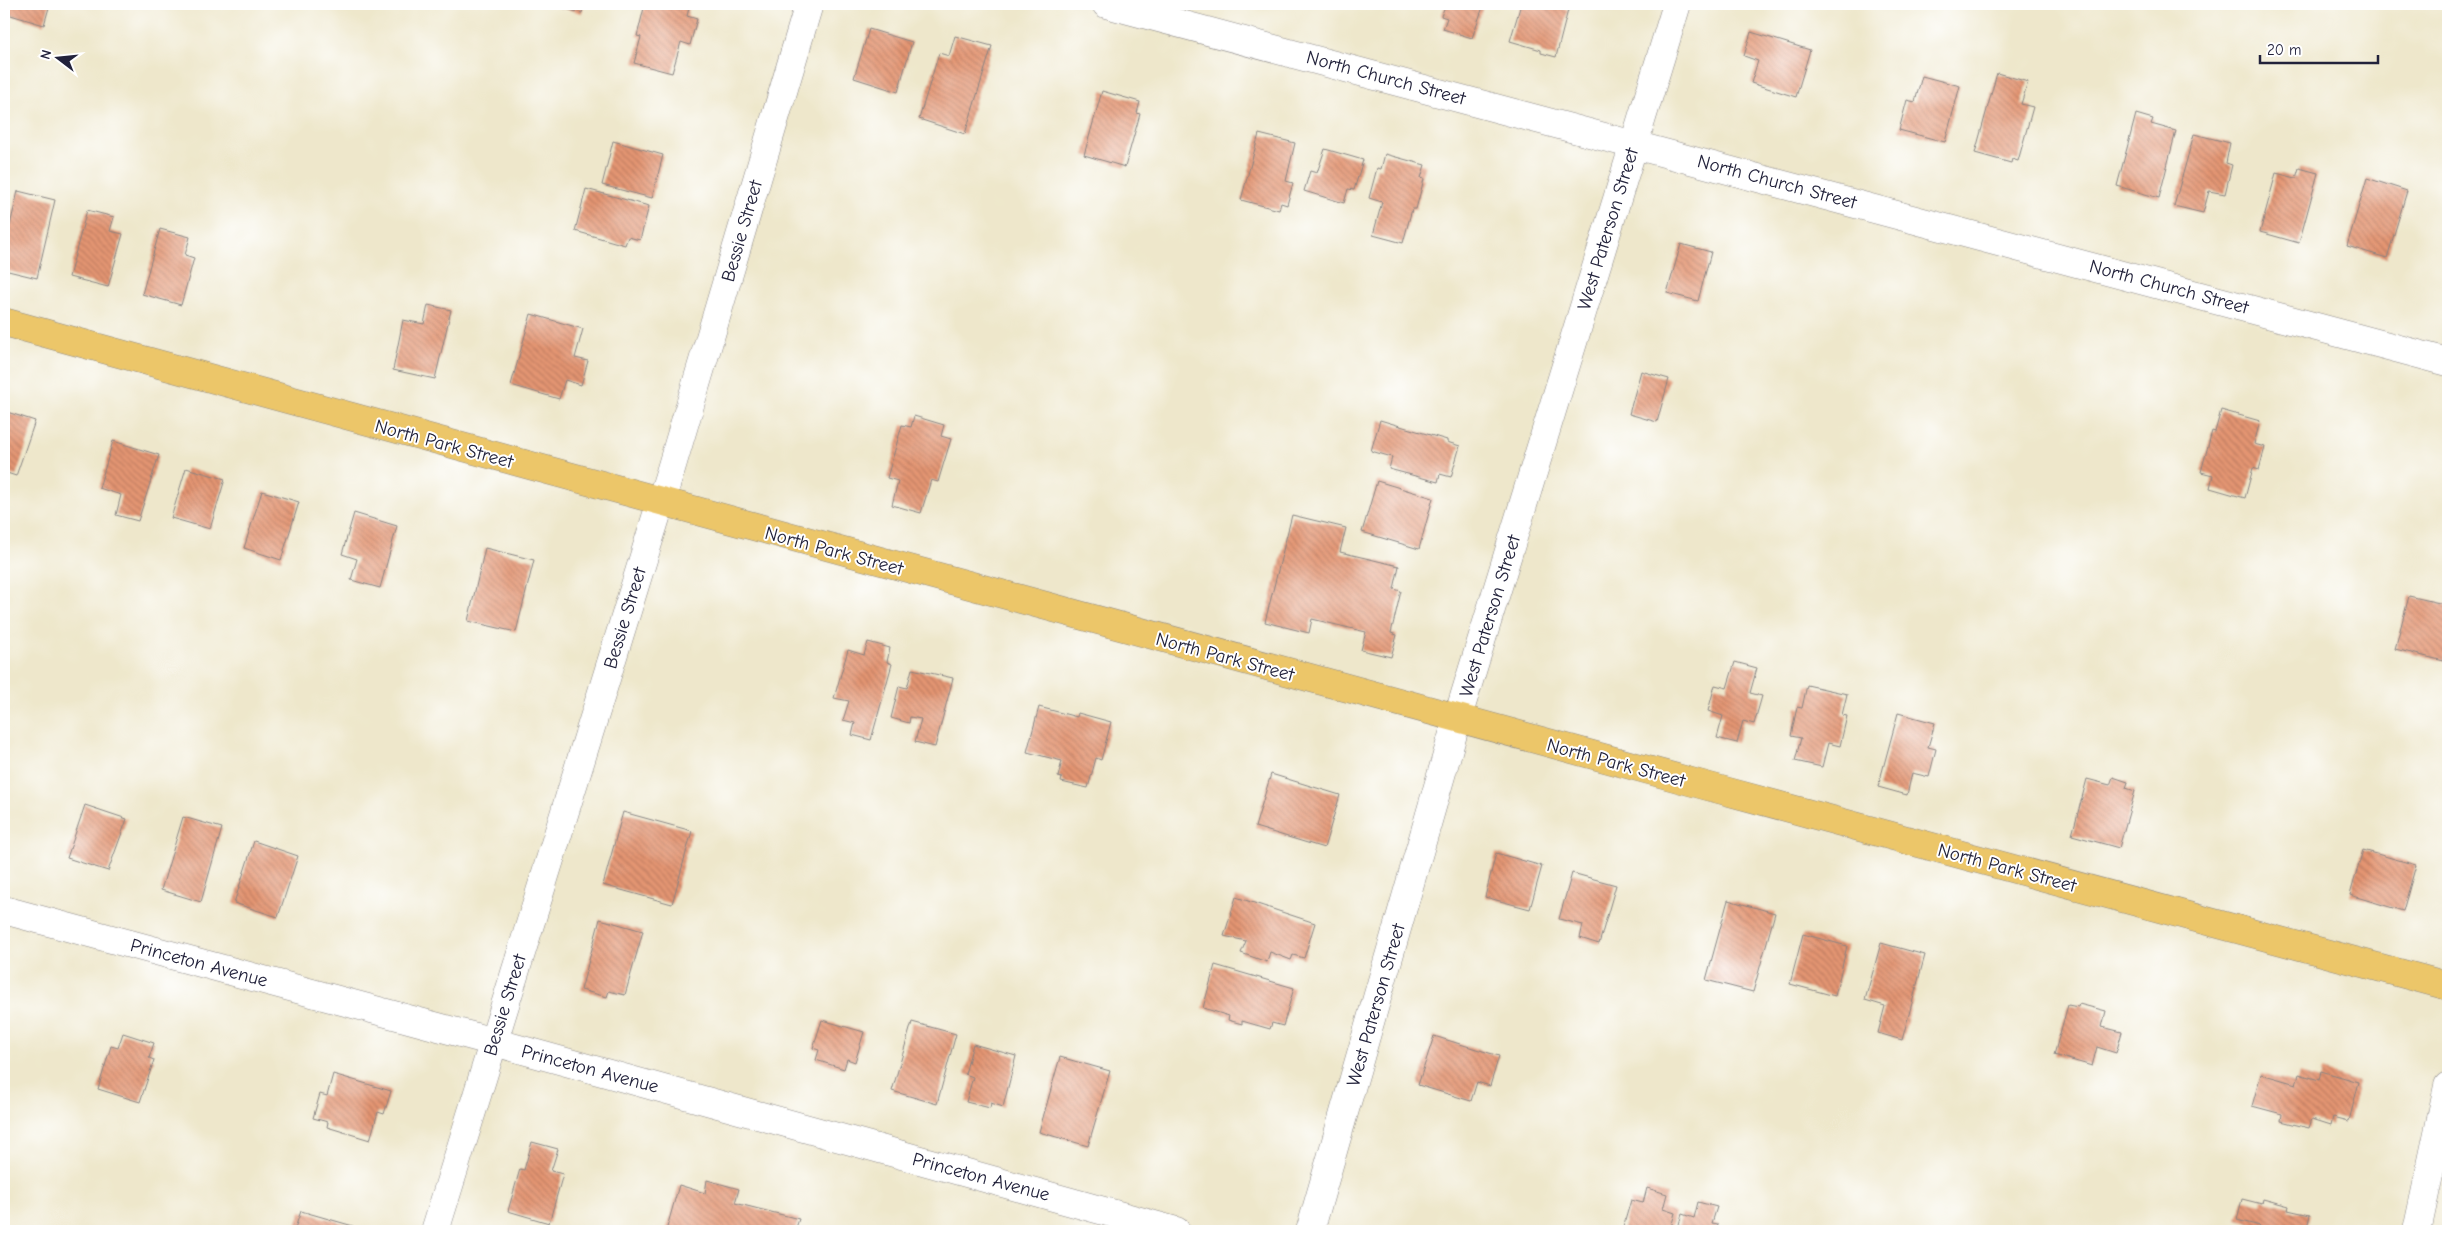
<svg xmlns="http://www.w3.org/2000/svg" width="2452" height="1235" viewBox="0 0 2452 1235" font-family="'Comic Neue',sans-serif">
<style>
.building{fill:url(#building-back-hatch)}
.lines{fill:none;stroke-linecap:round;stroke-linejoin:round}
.minor-casing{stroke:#888483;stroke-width:29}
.tertiary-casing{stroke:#888483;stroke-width:29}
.primary-casing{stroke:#888483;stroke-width:29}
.minor{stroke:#fff;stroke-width:28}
.tertiary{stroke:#fff;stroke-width:28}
.primary{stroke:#ecc669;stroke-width:28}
.labels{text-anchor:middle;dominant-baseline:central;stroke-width:4;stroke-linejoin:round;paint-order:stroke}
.street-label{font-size:19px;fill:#22223b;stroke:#fff}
</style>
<defs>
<pattern id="building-back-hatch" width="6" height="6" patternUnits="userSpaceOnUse" patternTransform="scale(1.25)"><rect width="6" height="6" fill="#e49572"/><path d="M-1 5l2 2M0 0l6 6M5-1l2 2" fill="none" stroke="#b8795f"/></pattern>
</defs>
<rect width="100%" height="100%" fill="#fff"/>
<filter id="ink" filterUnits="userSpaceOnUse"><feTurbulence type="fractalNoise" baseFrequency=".02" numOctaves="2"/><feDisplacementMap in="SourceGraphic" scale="10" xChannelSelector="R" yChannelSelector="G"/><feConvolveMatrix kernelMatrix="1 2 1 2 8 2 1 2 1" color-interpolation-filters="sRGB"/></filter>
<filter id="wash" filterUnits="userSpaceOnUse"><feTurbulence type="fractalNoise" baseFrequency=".0096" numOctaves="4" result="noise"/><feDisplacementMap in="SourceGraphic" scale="20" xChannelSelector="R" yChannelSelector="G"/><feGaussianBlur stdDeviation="1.12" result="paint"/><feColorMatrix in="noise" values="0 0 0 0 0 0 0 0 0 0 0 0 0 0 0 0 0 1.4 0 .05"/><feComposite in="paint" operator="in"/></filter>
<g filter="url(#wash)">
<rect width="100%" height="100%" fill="#eee7cb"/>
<g id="blocks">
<g class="building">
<path d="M6,4H50L44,25L4,13Z"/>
<path d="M559,4H584L582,13L558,7Z"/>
<path d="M645,4H690L687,16L697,19L690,45L681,42L672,73L634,63L641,37L637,36Z"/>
<path d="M1446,4H1484L1472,38L1443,29L1447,18L1441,16Z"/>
<path d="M1521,4H1546L1568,10L1556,57L1541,53V50L1510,41Z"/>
<path d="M869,29L912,42L898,92L854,78Z"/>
<path d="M1751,32L1810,50L1796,97L1751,83L1758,61L1744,56Z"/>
<path d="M955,36L992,46L965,134L919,119L939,53L949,56Z"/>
<path d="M1997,73L2028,82L2021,104L2033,107L2018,161L2012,159L2011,163L1975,153Z"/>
<path d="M1922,76L1960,86L1945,142L1899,130L1907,100L1915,102Z"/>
<path d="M1102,91L1140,102L1137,113L1140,114L1125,167L1084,155Z"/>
<path d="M2136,114L2153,119L2151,124L2176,131L2159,198L2117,186Z"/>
<path d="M1259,134L1295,143L1286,181L1293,183L1287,205L1281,203L1279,210L1241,200Z"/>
<path d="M2194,134L2230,143L2226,163L2232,165L2225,194L2209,191L2203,213L2174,206Z"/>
<path d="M613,141L663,155L652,198L602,185Z"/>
<path d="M1325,149L1363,160L1354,190L1348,189L1344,203L1304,191L1310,171L1317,173Z"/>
<path d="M1385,154L1425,165L1421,178L1424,179L1416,209H1412L1403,243L1373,235L1382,202L1369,198L1377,168L1381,169Z"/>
<path d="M2299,168L2318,173L2299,243L2260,232L2276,173L2296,178Z"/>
<path d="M2367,178L2407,191L2387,258L2347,246Z"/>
<path d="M586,189L649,206L640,240L628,237L625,245L575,231Z"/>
<path d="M18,191L55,200L37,278L4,270V251Z"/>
<path d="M87,210L114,217L110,231L123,234L108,287L69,277Z"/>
<path d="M160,229L190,237L185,255L194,258L181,305L142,294Z"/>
<path d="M1681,244L1711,252L1698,301L1667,293Z"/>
<path d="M428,305L451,310L435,379L393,370L403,320L424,324Z"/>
<path d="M531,314L583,329L575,358L588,361L581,385L565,380L559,399L511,385Z"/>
<path d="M1641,371L1669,379L1657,422L1629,414Z"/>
<path d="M2221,410L2260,421L2254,444L2265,447L2259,470L2253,468L2245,498L2210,488L2213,475L2201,472L2212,431L2215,432Z"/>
<path d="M4,411L35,421L16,476L4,472Z"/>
<path d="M914,416L944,425L941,436L951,439L938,482L931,480L921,513L892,505L898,481L887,478L902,425L911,427Z"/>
<path d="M1380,420L1447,440V442L1460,446L1451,477L1440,474L1438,482L1389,469L1392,457L1371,451Z"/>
<path d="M113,441L159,455L138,521L116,515L121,495L99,488Z"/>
<path d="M186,468L225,479L210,529L171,518Z"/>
<path d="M1377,481L1433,498L1419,549L1362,532Z"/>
<path d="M262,491L299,502L281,560L244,548Z"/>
<path d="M354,513L397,526L380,588L351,580L357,559L342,554Z"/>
<path d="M1292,515L1346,528L1340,552L1399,566L1394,589L1401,591L1391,633L1397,635L1391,657L1361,650L1366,632L1312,619L1309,633L1265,622Z"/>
<path d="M485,548L534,560L516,632L468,621Z"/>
<path d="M2409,596L2448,605V662L2395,649Z"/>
<path d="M868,642L890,648L887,662L892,664L871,740L852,735L855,723L843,720L849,701L834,698L848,650L864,655Z"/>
<path d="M1735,662L1757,668L1750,693L1762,696L1754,724L1743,721L1737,743L1717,738L1723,716L1708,711L1715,685L1727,688Z"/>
<path d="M912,669L953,678L935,747L915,742L921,719L910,717L909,723L891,718L899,686L907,688Z"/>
<path d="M1807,685L1847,694L1842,715L1847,716L1840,746L1828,743L1822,767L1795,761L1801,738L1791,736L1797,707L1802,708Z"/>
<path d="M1039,707L1077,717L1078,713L1111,722L1101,760L1096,758L1088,788L1061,782L1062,778L1058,777L1062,761L1027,752Z"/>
<path d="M1898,713L1935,723L1928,747L1936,749L1929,777L1912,773L1907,795L1878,787Z"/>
<path d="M1271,774L1340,795L1324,848L1255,827Z"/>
<path d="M2113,777L2128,782L2126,788L2135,791L2119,848L2072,835L2087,779L2110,785Z"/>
<path d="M85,805L127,819L108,871L67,858Z"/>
<path d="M623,812L692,831L672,904L603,885Z"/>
<path d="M183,817L222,828L201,902L161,890Z"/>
<path d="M254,841L298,856L278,917L234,903Z"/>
<path d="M2363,850L2416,865L2403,911L2350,895Z"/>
<path d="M1496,853L1542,866L1530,909L1485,897Z"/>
<path d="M1572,873L1616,885L1599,944L1580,938L1583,925L1559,919Z"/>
<path d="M1236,897L1315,923L1304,958L1293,955L1291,960L1270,952L1267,962L1241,953L1246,941L1224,936Z"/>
<path d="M1728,900L1775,913L1753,992L1706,980Z"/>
<path d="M600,919L643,931L625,995L609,991L607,997L581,990Z"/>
<path d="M1803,934L1847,946L1835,996L1790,984Z"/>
<path d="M1881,943L1925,955L1902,1040L1878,1033L1885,1006L1865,1000Z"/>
<path d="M1215,965L1294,988L1283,1026L1272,1023L1270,1029L1242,1021V1024L1228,1020L1229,1016L1203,1008Z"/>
<path d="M2079,1004L2106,1011L2102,1027L2122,1032L2116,1053L2097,1047L2092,1066L2054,1055L2068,1005L2078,1007Z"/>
<path d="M822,1020L864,1032L855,1062L847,1059L844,1069L816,1060L819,1050L813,1048Z"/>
<path d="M912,1022L956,1034L937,1104L892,1091Z"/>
<path d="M123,1033L154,1043L149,1058L154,1060L140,1102L98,1089L111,1046L118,1048Z"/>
<path d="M1434,1036L1499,1056L1490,1086L1477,1082L1471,1101L1418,1085Z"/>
<path d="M973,1044L1016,1056L1003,1107L991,1103L990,1108L966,1102L973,1077L965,1074Z"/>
<path d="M1060,1057L1110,1071L1088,1146L1039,1132Z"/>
<path d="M2321,1071L2359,1082L2349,1121L2333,1117L2331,1125L2312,1119L2309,1128L2281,1121L2282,1114L2252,1106L2261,1074L2296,1084L2299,1074L2319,1080Z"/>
<path d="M333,1074L391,1091L384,1114L378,1112L370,1140L327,1127L328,1122L313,1118L320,1094L327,1096Z"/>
<path d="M532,1142L558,1149L551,1171L563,1174L549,1223L508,1211L520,1169L524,1170Z"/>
<path d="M707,1180L739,1189L735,1203L799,1219L795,1231H666L679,1185L705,1193Z"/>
<path d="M1647,1188L1667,1194L1663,1209L1675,1213L1670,1231H1622L1631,1200L1643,1203Z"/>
<path d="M2242,1199L2262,1204L2263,1199L2289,1206L2288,1210L2310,1215L2306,1231H2259L2260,1226L2237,1220Z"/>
<path d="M1698,1202L1717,1207L1712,1223L1718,1224L1716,1231H1677L1682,1214L1694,1218Z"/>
<path d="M301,1211L353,1226L351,1231H294Z"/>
</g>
</g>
</g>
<g filter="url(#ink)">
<use href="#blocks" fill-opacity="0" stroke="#888483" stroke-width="1"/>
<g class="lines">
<defs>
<g id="minor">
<path d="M1106,4L2448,362"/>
<path d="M4,910L494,1042L1176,1231"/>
<path d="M435,1231L671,469L809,4"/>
<path d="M2417,1231L2448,1086"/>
</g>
<path id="tertiary" d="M1310,1231L1457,720L1677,4"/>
<path id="primary" d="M4,322C818,547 1633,766 2448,986"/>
</defs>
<use href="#minor" class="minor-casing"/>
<use href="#tertiary" class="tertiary-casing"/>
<use href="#primary" class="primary-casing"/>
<use href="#minor" class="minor"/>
<use href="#tertiary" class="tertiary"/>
<use href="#primary" class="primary"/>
</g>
</g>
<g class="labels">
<g class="street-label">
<text transform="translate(1386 78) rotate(15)">North Church Street</text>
<text transform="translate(1777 182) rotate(15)">North Church Street</text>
<text transform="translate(1608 229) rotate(-73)">West Paterson Street</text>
<text transform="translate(742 231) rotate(-74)">Bessie Street</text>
<text transform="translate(2169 287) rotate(15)">North Church Street</text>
<text transform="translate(444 444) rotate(15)">North Park Street</text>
<text transform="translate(834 551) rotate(15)">North Park Street</text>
<text transform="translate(1490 616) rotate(-73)">West Paterson Street</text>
<text transform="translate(625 618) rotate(-73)">Bessie Street</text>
<text transform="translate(1225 657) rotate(15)">North Park Street</text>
<text transform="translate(1616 763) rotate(15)">North Park Street</text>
<text transform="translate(2007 868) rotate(15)">North Park Street</text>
<text transform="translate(199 963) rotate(15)">Princeton Avenue</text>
<text transform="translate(505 1005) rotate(-73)">Bessie Street</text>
<text transform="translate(1376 1005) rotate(-74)">West Paterson Street</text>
<text transform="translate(590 1069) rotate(15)">Princeton Avenue</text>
<text transform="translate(981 1177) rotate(15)">Princeton Avenue</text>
</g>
</g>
<rect width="2452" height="1235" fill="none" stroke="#fff" stroke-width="20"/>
<g transform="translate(58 58) rotate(286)" stroke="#ffffff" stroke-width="4" paint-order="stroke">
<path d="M0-4L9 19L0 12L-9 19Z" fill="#22223b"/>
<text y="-8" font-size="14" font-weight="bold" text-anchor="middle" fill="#22223b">N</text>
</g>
<path d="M2260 55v8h118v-8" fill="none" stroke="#22223b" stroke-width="2.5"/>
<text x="2267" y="55" font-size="15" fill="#22223b" stroke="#ffffff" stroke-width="4" paint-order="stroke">20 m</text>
</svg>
